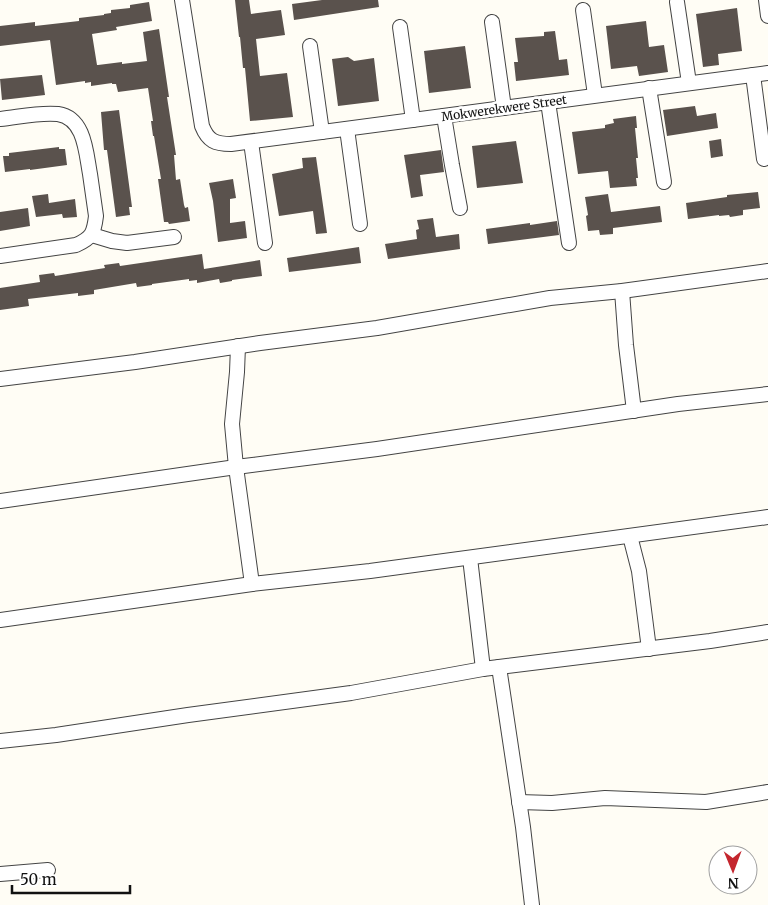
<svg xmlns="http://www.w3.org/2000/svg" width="768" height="905" viewBox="0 0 768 905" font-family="Merriweather,serif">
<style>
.building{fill:#5a524d}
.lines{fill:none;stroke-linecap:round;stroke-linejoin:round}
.minor-casing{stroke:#444;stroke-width:16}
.minor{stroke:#fff;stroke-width:14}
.labels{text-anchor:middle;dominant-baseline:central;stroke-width:5;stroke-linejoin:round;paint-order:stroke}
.street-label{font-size:12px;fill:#111;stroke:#fff}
</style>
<rect width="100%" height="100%" fill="#fffdf5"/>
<g class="building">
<path d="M235,0H249L251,14L281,10L285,35L256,39L260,76L287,73L293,117L250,121L245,68H243L240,37H239Z"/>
<path d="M322,0H378L379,7L294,20L292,4Z"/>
<path d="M149,2L152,21L116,27L117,30L92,34L97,65H98L122,62V64L147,61L143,32L159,29L169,97H167L176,155H174L176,180L180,179L184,205L185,208L188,207L190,221L169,224L168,222H164L158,179H161L154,136H153L151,121H153L148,88L118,92L116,84H112V83L91,86V82L85,83V81L56,85L50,40L0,46V26L35,22V26L79,21V18L104,15V14L111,13V10L130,8V5Z"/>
<path d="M737,8L742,51L718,54L719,65L703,67L696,14Z"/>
<path d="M646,21L649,47L664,45L668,72L639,76L637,66L611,69L606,26Z"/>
<path d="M555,31L559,60L567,59L569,75L516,81L514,62H518L515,38L544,36V32Z"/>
<path d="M465,46L471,88L429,93L424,51Z"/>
<path d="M348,57L354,61L374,58L379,101L338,106L332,59Z"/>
<path d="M42,75L45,95L2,100L0,79Z"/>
<path d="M695,106L697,116L716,113L718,128L667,136L663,110Z"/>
<path d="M119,110L132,207H129L130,215L116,217L107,150H104L101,112Z"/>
<path d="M636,116L637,128H635L638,158H636L638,178H636L637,186L610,188L608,171L578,174L572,132L605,128V125L614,123L613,119Z"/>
<path d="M721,139L723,156L711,158L709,141Z"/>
<path d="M516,141L523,183L477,188L472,146Z"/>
<path d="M59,147V149H65L67,165L30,170V169L5,172L3,156H9V153Z"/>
<path d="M441,150L444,172L420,175L423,196L411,198L404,155Z"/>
<path d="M316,157L327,233L316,234L313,211L279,216L272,174L303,168L302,158Z"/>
<path d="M233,179L236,198L230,199V223L245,221L247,238L218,242L213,201L209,183Z"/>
<path d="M758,192L760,208L743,210V215L730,217L729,215L719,216V215L688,219L686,203L727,197V195Z"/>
<path d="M48,194L49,203L75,199L77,217L63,218L62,214L36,217L32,196Z"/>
<path d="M608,194L611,212L660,206L662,222L613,228V234L600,235L599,230L588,231L586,216L588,215L585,197Z"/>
<path d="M28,208L30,226L0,231V212Z"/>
<path d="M433,218L436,237L459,234L460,249L388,259L385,244L417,239L416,230L419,229L417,220Z"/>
<path d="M557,221L559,235L488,244L486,229L530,223V225Z"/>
<path d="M359,247L361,263L289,272L287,258Z"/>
<path d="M202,254L204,269L260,260L262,276L232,280V281L220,283L219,279L197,283V280L189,281V279L152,284V285L137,287L136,283L94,290V294L78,296V293L28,299L29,306L0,310V288L40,282L39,275L54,273L55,276L105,268L104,265L119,263L120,266Z"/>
</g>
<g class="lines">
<defs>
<g id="minor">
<path d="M182,0L202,126C208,141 215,144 231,144L768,73"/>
<path d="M766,0L768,16"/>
<path d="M677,2L689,83"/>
<path d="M583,10L595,95"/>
<path d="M492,22L504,108"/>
<path d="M400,27L413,120"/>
<path d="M310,46L322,132"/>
<path d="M753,75L764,159"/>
<path d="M649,88L664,182"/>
<path d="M548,102L569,243"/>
<path d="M444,116L452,165L460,208"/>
<path d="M0,119C19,117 39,112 58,114C85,118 86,153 90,174C92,188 94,202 96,216C94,233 92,238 76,245L0,256"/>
<path d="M347,129L360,224"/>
<path d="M251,142L265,243"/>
<path d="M92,235L112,241L127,243L174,237"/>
<path d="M622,291L626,345L634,411"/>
<path d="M238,346L237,372L232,424L236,467L252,584"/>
<path d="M0,379L135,362L260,343L377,328L550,298L622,291L768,271"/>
<path d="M0,501L236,467L377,449L678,404L768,394"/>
<path d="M630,536L639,571L649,649"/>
<path d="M470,558L483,669"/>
<path d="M0,620L252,584L370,571L768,517"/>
<path d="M499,667L523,827L532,905"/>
<path d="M0,741L56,735L188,715L351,693L483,669L710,641L768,632"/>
<path d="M519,802L552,803L605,798L706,802L768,792"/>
<path d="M0,874L48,870"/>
</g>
</defs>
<use href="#minor" class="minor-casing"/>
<use href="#minor" class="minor"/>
</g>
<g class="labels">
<g class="street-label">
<text transform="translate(504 108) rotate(-8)">Mokwerekwere Street</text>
</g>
</g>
<g transform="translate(733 870) rotate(179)"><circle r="24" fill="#ffffff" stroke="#a0a0a0"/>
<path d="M0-4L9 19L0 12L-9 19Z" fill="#c4262e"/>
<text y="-8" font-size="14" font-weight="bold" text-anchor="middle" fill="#111111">N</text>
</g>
<path d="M12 885v8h118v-8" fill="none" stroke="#111111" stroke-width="2.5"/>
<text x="20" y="885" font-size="15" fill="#111111" stroke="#ffffff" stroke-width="4" paint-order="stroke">50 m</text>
</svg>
